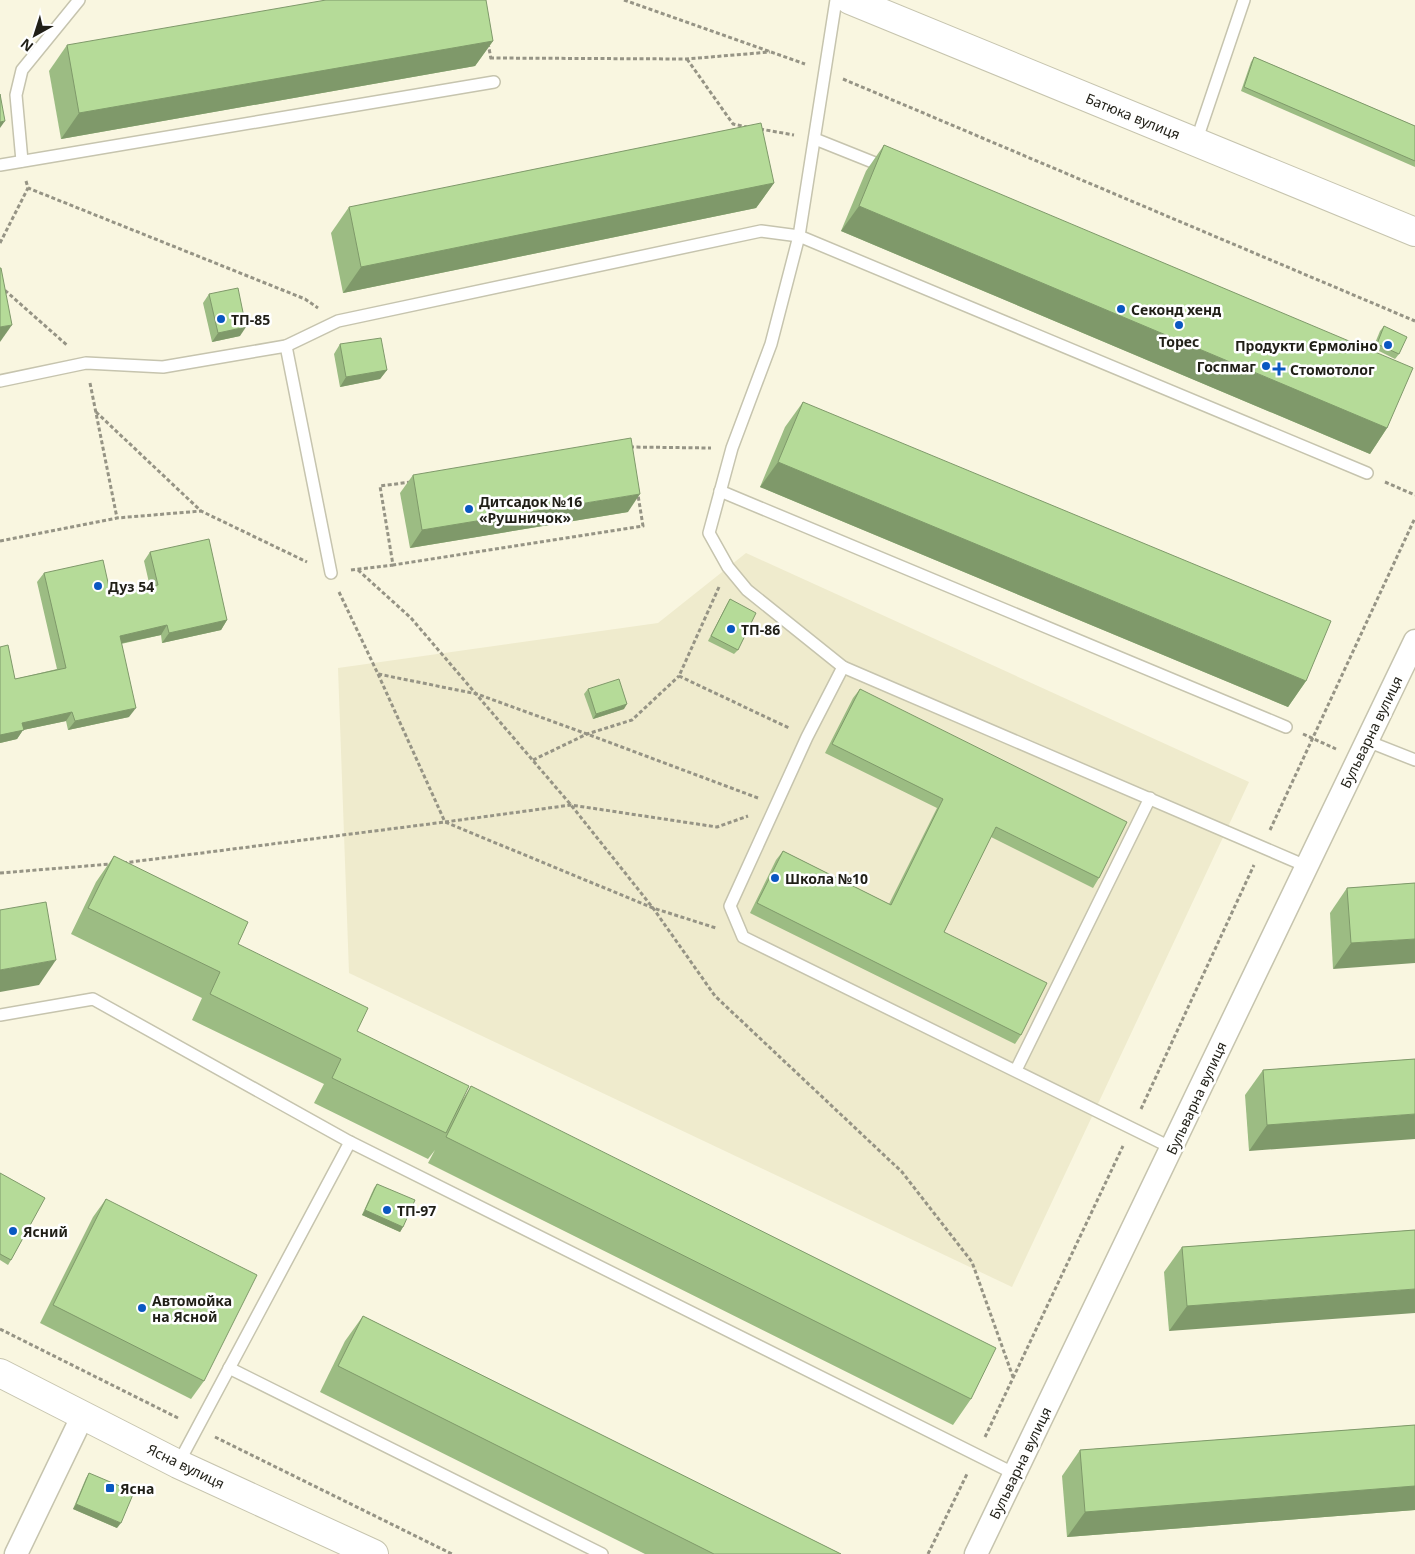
<svg xmlns="http://www.w3.org/2000/svg" width="1415" height="1554" viewBox="0 0 1415 1554" font-family="'Noto Sans',sans-serif">
<style>
.built{fill:#efebcd}
.lines{fill:none;stroke-linecap:round;stroke-linejoin:round}
.service-casing{stroke:#c6c4ae;stroke-width:14}
.minor-casing{stroke:#c6c4ae;stroke-width:25}
.tertiary-casing{stroke:#c6c4ae;stroke-width:30}
.path{stroke:#969485;stroke-width:3;stroke-dasharray:4 2.5;stroke-linecap:butt}
.service{stroke:#fff;stroke-width:11}
.minor{stroke:#fff;stroke-width:22}
.tertiary{stroke:#fff;stroke-width:28}
.wall{fill:#9cbc83}
.shaded-wall{fill:#7f996a}
.building{fill:#b5db98;stroke:#7f996a}
.poi-dot{fill:#0a58c2;stroke:#fff;stroke-width:2}
.labels{text-anchor:middle;dominant-baseline:central;stroke-width:5;stroke-linejoin:round;paint-order:stroke}
.street-label{font-size:14px;fill:#201f17;stroke:#fff}
.poi-label{font-size:14px;font-weight:bold;fill:#201f17;stroke:#fff;text-anchor:start}
</style>
<rect width="100%" height="100%" fill="#f9f6e0"/>
<path class="built" d="M746,553L1249,782L1012,1287L349,973L338,668L658,623Z"/>
<g class="lines">
<defs>
<g id="service">
<path d="M836,0L799,236L771,344L732,448L709,533L728,567L747,590L843,667L1306,866"/>
<path d="M815,139L885,167"/>
<path d="M1196,142L1244,0"/>
<path d="M22,161L16,95L22,70L79,0"/>
<path d="M0,165L494,82"/>
<path d="M286,346L331,573"/>
<path d="M0,381L86,363L163,367L286,346L338,321L761,231L799,236L1367,473"/>
<path d="M720,491L1286,727"/>
<path d="M843,667L807,737L730,906L743,937L1172,1148"/>
<path d="M1367,741L1415,760"/>
<path d="M0,1015L93,999L350,1142L1015,1474"/>
<path d="M1016,1070L1150,798"/>
<path d="M229,1368L602,1554"/>
<path d="M178,1464L350,1142"/>
</g>
<g id="minor">
<path d="M16,1554L83,1415"/>
<path d="M976,1554L1415,641"/>
</g>
<g id="tertiary">
<path d="M850,0L1415,232"/>
<path d="M0,1373L178,1464L374,1554"/>
</g>
</defs>
<use href="#service" class="service-casing"/>
<use href="#minor" class="minor-casing"/>
<use href="#tertiary" class="tertiary-casing"/>
<g class="path">
<path d="M624,0L805,64"/>
<path d="M488,43L491,59"/>
<path d="M490,58L686,59L770,52"/>
<path d="M687,59L733,124L747,127"/>
<path d="M843,79L1415,321"/>
<path d="M760,129L794,135"/>
<path d="M26,181L28,188L305,299L318,308"/>
<path d="M0,243L28,188"/>
<path d="M0,286L68,346"/>
<path d="M90,383L117,518"/>
<path d="M96,412L201,511L307,562"/>
<path d="M630,447L711,448"/>
<path d="M411,482L380,486L393,565L643,526L638,495"/>
<path d="M1385,482L1415,495"/>
<path d="M0,541L117,518L201,511"/>
<path d="M351,570L393,565"/>
<path d="M358,570L411,618L571,805L653,908L715,996L902,1172L972,1262L1013,1377"/>
<path d="M719,587L679,676L789,728"/>
<path d="M339,592L378,674L477,694L587,734L758,798"/>
<path d="M378,674L445,822L571,805L717,827L748,816"/>
<path d="M1303,734L1336,749"/>
<path d="M533,760L587,734L632,720L679,676"/>
<path d="M1270,830L1415,518"/>
<path d="M123,863L445,822L653,908L716,928"/>
<path d="M0,873L111,864"/>
<path d="M1141,1109L1254,865"/>
<path d="M0,1329L180,1419"/>
<path d="M215,1437L452,1554"/>
<path d="M985,1437L1123,1146"/>
<path d="M928,1554L967,1474"/>
</g>
<use href="#service" class="service"/>
<use href="#minor" class="minor"/>
<use href="#tertiary" class="tertiary"/>
</g>
<g class="wall">
<path d="M493,41L475,66L61,139L49,71L67,45Z"/>
<path d="M1254,57L1415,126V167L1241,91L1251,62Z"/>
<path d="M884,145L1387,428L1370,454L841,231L866,171Z"/>
<path d="M774,183L756,208L343,293L331,233L349,207Z"/>
<path d="M209,294L240,336L212,342L203,303Z"/>
<path d="M1384,326L1399,354L1395,359L1373,348L1380,331Z"/>
<path d="M340,344L387,370L380,379L340,387L334,354Z"/>
<path d="M803,402L1306,681L1288,707L760,487L785,427Z"/>
<path d="M413,475L628,512L410,548L400,493Z"/>
<path d="M150,552L227,620L221,630L162,643L161,635L121,644L129,717L68,730L66,721L23,730L17,739L0,743V647L15,679L57,669L37,582L44,573L111,596L150,587L144,561Z"/>
<path d="M730,599L738,650L734,654L708,641L727,604Z"/>
<path d="M588,689L624,709L593,719L584,694Z"/>
<path d="M860,689L1099,878L1093,888L991,837L944,932L1021,1035L1015,1044L750,913L776,860L783,851L889,904L937,808L825,753L853,698Z"/>
<path d="M114,856L238,944L357,1031L463,1099L471,1086L971,1399L953,1425L428,1163L435,1150L428,1159L314,1103L324,1084L192,1020L202,998L71,934L96,882Z"/>
<path d="M1415,883L1333,969L1330,913L1347,888Z"/>
<path d="M1415,1059L1249,1151L1245,1095L1263,1070Z"/>
<path d="M0,1173L11,1260L8,1265L0,1260Z"/>
<path d="M377,1184L403,1227L400,1232L362,1215L374,1188Z"/>
<path d="M106,1199L204,1381L191,1399L40,1323L93,1217Z"/>
<path d="M1415,1230L1169,1331L1164,1272L1182,1247Z"/>
<path d="M363,1316L841,1554H645L320,1392L345,1341Z"/>
<path d="M1415,1425V1510L1067,1537L1062,1476L1080,1450Z"/>
<path d="M89,1473L117,1528L73,1509L86,1478Z"/>
</g>
<g class="shaded-wall">
<path d="M493,41L475,66L61,139L79,113Z"/>
<path d="M5,121L0,128V122Z"/>
<path d="M774,183L756,208L343,293L361,267Z"/>
<path d="M859,206L1387,428L1370,454L841,231Z"/>
<path d="M12,325L0,342V327Z"/>
<path d="M246,327L240,336L212,342L218,333Z"/>
<path d="M387,370L380,379L340,387L346,377Z"/>
<path d="M778,462L1306,681L1288,707L760,487Z"/>
<path d="M640,494L628,512L410,548L422,530Z"/>
<path d="M227,620L221,630L162,643L169,633Z"/>
<path d="M167,625L161,635L113,645L120,636Z"/>
<path d="M627,704L624,709L593,719L596,714Z"/>
<path d="M136,708L129,717L68,730L75,721Z"/>
<path d="M72,712L66,721L23,730L17,739L0,743V735L22,723Z"/>
<path d="M1415,939V963L1333,969L1351,943Z"/>
<path d="M56,960L39,985L0,992V970Z"/>
<path d="M1415,1114V1139L1249,1151L1267,1125Z"/>
<path d="M365,1210L403,1227L400,1232L362,1215Z"/>
<path d="M1415,1289V1313L1169,1331L1187,1306Z"/>
<path d="M1415,1486V1510L1067,1537L1085,1512Z"/>
<path d="M76,1504L121,1523L117,1528L73,1509Z"/>
</g>
<g class="building">
<path d="M326,0H486L493,41L79,113L67,45Z"/>
<path d="M1254,57L1415,126V161L1244,87Z"/>
<path d="M0,94L5,121L0,122Z"/>
<path d="M761,123L774,183L361,267L349,207Z"/>
<path d="M884,145L1413,368L1387,428L859,206Z"/>
<path d="M0,268H1L12,325L0,327Z"/>
<path d="M238,288L246,327L218,333L209,294Z"/>
<path d="M1384,326L1407,337L1399,354L1377,344Z"/>
<path d="M381,338L387,370L346,377L340,344Z"/>
<path d="M803,402L1331,621L1306,681L778,462Z"/>
<path d="M631,438L640,494L422,530L413,475Z"/>
<path d="M209,539L227,620L169,633L167,625L120,636L136,708L75,721L72,712L22,723L24,730L0,735V647L8,645L15,679L66,668L44,573L103,560L111,596L158,585L150,552Z"/>
<path d="M730,599L756,613L738,650L711,636Z"/>
<path d="M619,679L627,704L596,714L588,689Z"/>
<path d="M860,689L1127,822L1099,878L996,827L944,932L1047,983L1021,1035L757,903L783,851L891,905L943,799L832,744Z"/>
<path d="M114,856L248,922L238,944L368,1008L357,1031L469,1086L446,1133L332,1078L341,1059L210,994L220,972L88,908Z"/>
<path d="M1415,883V939L1351,943L1347,888Z"/>
<path d="M46,902L56,960L0,970V910Z"/>
<path d="M1415,1059V1114L1267,1125L1263,1070Z"/>
<path d="M471,1086L996,1348L971,1399L446,1137Z"/>
<path d="M0,1173L45,1198L11,1260L0,1254Z"/>
<path d="M377,1184L415,1200L403,1227L365,1210Z"/>
<path d="M106,1199L257,1275L204,1381L53,1305Z"/>
<path d="M1415,1230V1289L1187,1306L1182,1247Z"/>
<path d="M363,1316L841,1554H714L338,1366Z"/>
<path d="M1415,1425V1486L1085,1512L1080,1450Z"/>
<path d="M89,1473L134,1492L121,1523L76,1504Z"/>
</g>
<g class="poi-dot">
<circle cx="1121" cy="309" r="5"/>
<circle cx="221" cy="319" r="5"/>
<circle cx="1179" cy="325" r="5"/>
<circle cx="1388" cy="345" r="5"/>
<circle cx="1266" cy="366" r="5"/>
<path d="M1276.5 361.5h5v5h5v5h-5v5h-5v-5h-5v-5h5z"/>
<circle cx="469" cy="509" r="5"/>
<circle cx="98" cy="586" r="5"/>
<circle cx="731" cy="629" r="5"/>
<circle cx="775" cy="878" r="5"/>
<circle cx="387" cy="1210" r="5"/>
<circle cx="13" cy="1231" r="5"/>
<circle cx="142" cy="1308" r="5"/>
<rect x="105" y="1483" width="10" height="10" rx="2.5"/>
</g>
<g class="labels">
<g class="street-label">
<text transform="translate(1133 116) rotate(22)">Батюка вулиця</text>
<text transform="translate(1371 732) rotate(-64)">Бульварна вулиця</text>
<text transform="translate(1196 1098) rotate(-65)">Бульварна вулиця</text>
<text transform="translate(1020 1463) rotate(-64)">Бульварна вулиця</text>
<text transform="translate(186 1466) rotate(26)">Ясна вулиця</text>
</g>
<g class="poi-label">
<text x="1131" y="309">Секонд хенд</text>
<text x="231" y="319">ТП-85</text>
<text x="1179" y="341" text-anchor="middle">Торес</text>
<text x="1378" y="345" text-anchor="end">Продукти Єрмоліно</text>
<text x="1256" y="366" text-anchor="end">Госпмаг</text>
<text x="1290" y="369">Стомотолог</text>
<text x="479" y="501">Дитсадок №16<tspan x="479" dy="16">«Рушничок»</tspan></text>
<text x="108" y="586">Дуз 54</text>
<text x="741" y="629">ТП-86</text>
<text x="785" y="878">Школа №10</text>
<text x="397" y="1210">ТП-97</text>
<text x="23" y="1231">Ясний</text>
<text x="152" y="1300">Автомойка<tspan x="152" dy="16">на Ясной</tspan></text>
<text x="120" y="1488">Ясна</text>
</g>
</g>
<g transform="translate(35 35) rotate(219)" stroke="#ffffff" stroke-width="4" paint-order="stroke">
<path d="M0-4L9 19L0 12L-9 19Z" fill="#201f17"/>
<text y="-8" font-size="14" font-weight="bold" text-anchor="middle" fill="#201f17">N</text>
</g>
</svg>
